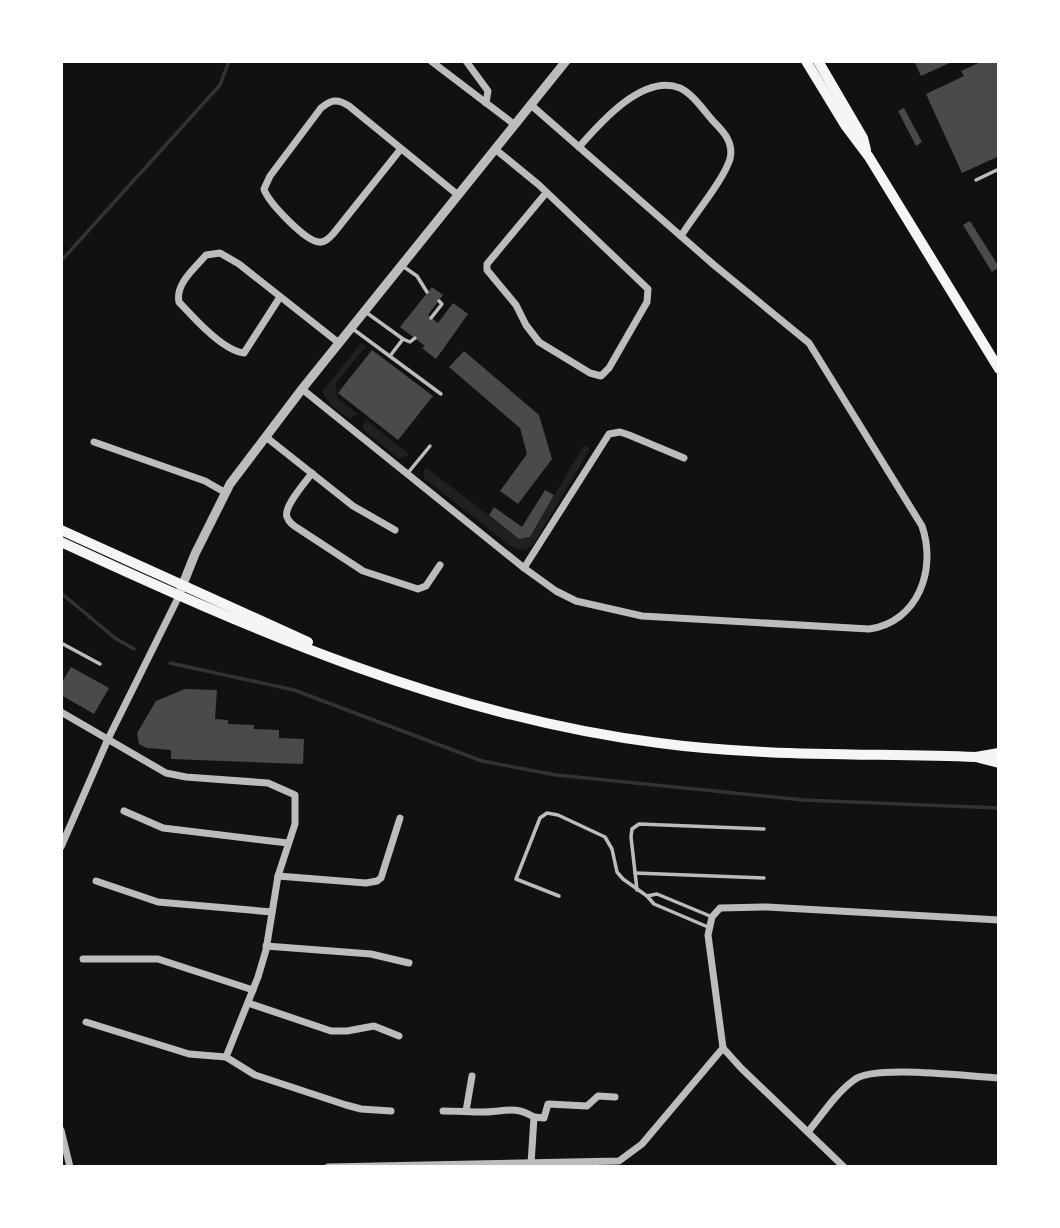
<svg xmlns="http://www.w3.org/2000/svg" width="1060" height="1228" viewBox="0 0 1060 1228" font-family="'Asap Condensed',sans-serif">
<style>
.green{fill:#202020}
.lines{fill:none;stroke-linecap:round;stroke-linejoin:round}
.stream{stroke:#333;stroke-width:3.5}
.building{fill:#4a4a4a}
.service{stroke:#bcbcbc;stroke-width:3.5}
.minor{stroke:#bcbcbc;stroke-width:7}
.tertiary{stroke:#bcbcbc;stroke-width:9}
.secondary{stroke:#f5f5f5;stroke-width:10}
.primary{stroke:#f5f5f5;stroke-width:10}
</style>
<rect width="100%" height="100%" fill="#111"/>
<g class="green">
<path d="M361,343L366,346L336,383L337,398L358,414L350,419L331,405L322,392Z"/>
<path d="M366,420L410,455L399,459L364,430L363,426Z"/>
<path d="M584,445L590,449L533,545C525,551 517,551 509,545L424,478V470L426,467L519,539L530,537Z"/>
</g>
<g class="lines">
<g class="stream">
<path d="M61,261L220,85L229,61"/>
<path d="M61,593L115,638L134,649"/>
<path d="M170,663L294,690L482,761L556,775L803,800L999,808"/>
</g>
</g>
<g class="building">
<path d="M914,61H954L921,76Z"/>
<path d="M983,61H999V156L962,173L926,94L964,76L961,71Z"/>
<path d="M904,108L922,142L916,146L898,111Z"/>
<path d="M970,221L999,267L992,272L963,225Z"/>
<path d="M432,287L443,295L428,315L438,323L453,303L468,314L436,359L422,348L425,346L400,327Z"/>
<path d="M372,350L433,396L398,440L338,393Z"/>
<path d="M464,351L539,415L552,459L518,504L500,491L527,454L520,428L449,367Z"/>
<path d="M545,490L554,495L530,537L519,539L489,515L494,507L522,527Z"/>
<path d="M71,667L109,688L94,714L61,695V684Z"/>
<path d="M185,689L217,690L215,719L228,720V724L254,725V729L279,730V738L304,739L303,764L171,759V750L147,748L139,744L137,733L156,701Z"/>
</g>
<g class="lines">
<g class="service">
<path d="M976,180L999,169"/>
<path d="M404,267L417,276L427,292"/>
<path d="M367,313L403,339"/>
<path d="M431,318L442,304L439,301"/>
<path d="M353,329L441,394"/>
<path d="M390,356L403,339L410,342L415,338"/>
<path d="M407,474L430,446"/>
<path d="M61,646L63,644L100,664"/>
<path d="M635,873L764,878"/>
<path d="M637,890L631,837L632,829L639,824L764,829"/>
<path d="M559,896L516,879L540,818L547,813L558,815L605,837L612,849L617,872L623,879L647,896L654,904L708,927"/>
<path d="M647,896L657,894L710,916"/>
</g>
<g class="minor">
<path d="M431,61L515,125"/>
<path d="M466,61L488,91L486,103"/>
<path d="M579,147C599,124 643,73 680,88C693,94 704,111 714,122C724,132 734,143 730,159C723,181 694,215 681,236"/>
<path d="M495,149L539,185L648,289L647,302L609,368L601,376L590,373L539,342L526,325L516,305L487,270V264L546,193"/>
<path d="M400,150L333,234C329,238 325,243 319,242C305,241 268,202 264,189L270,176L321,108C331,100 337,98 349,106L458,195"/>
<path d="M280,297L244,353C223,351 194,318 179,302C175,284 195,268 206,255L220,253L239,264L339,343"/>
<path d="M302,389L524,568L556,591L576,601L642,616L869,629C918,622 937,570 922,526L809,343L714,265L531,105"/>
<path d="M266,437L353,506L395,530"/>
<path d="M94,442L205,481L226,493"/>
<path d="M312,473C305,483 283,507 287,517C289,523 294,526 299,529L363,571L418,589L426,586L440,565"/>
<path d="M524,568L609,434L620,432L629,435L684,458"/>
<path d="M61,712L166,773L186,777L268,783L295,795V824L278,876L266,950L258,977L226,1057"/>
<path d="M124,811L163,828L288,843"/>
<path d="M61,847L108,739L179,596"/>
<path d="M278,876L366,883L377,881L381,878L400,818"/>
<path d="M96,881L158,902L272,912"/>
<path d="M266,946L371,954L409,963"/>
<path d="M83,959H158L253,990"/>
<path d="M248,1003L331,1031H347L374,1026L399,1036"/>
<path d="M86,1022L189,1054L226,1057L255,1075L346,1105L361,1109L391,1111"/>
<path d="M443,1111C457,1111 470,1112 484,1112C506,1112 513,1105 534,1117"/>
<path d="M466,1111L472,1076"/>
<path d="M61,1130L70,1167"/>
<path d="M808,1132C822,1115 836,1093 854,1080C873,1064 971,1077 999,1078"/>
<path d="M531,1164L534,1117L544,1118L548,1104L587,1106L598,1096L615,1097"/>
<path d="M328,1167L619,1161L642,1144L723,1048"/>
<path d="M844,1167L741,1068L723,1048L708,935L712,917L720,908L767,907L999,920"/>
</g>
<path class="tertiary" d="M181,589L195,554L230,484L302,389L566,61"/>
<g class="secondary">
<path d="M806,61L845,125L869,157L999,369"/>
<path d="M818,61L863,138L866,150"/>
</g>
<g class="primary">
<path d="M61,530L308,642"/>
<path d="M61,542C252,630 449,717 659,743C763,757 871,753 976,757L999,763"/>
<path d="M976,757L999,753"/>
</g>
</g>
<rect width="1060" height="1228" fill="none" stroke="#ffffff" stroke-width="126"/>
</svg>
